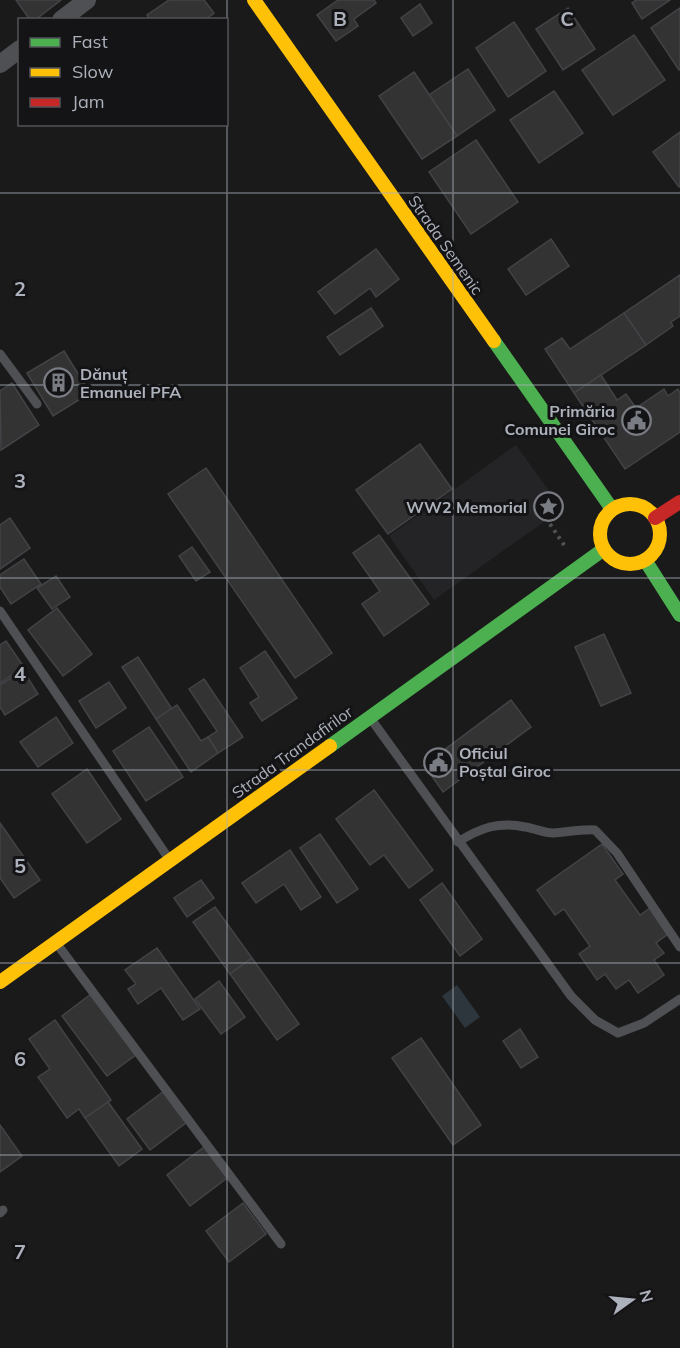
<svg xmlns="http://www.w3.org/2000/svg" width="680" height="1348" viewBox="0 0 680 1348" font-family="Mulish,sans-serif">
<style>
.built{fill:#242426}
.water{fill:#2d363d}
.building{fill:#333334;stroke:#424346;stroke-width:1.5}
.lines{fill:none;stroke-linecap:round;stroke-linejoin:round}
.path{stroke:#505155;stroke-width:4;stroke-dasharray:3 4.5;stroke-linecap:butt}
.lane{stroke:#4e5053;stroke-width:9}
.street{stroke:#4e5053;stroke-width:18}
.fast{stroke:#4caf50;stroke-width:14}
.slow{stroke:#ffc107;stroke-width:14}
.jam{stroke:#c62828;stroke-width:14}
.grid{fill:none;stroke:#acb1bb;stroke-width:1.5;stroke-opacity:0.55}
.labels{text-anchor:middle;dominant-baseline:central;stroke-width:6;stroke-linejoin:round;paint-order:stroke}
.street-label{font-size:16px;fill:#acb1bb;stroke:#141416}
.poi-label{font-size:16px;font-weight:bold;fill:#acb1bb;stroke:#141416;text-anchor:start}
.grid-label{font-size:20px;text-anchor:middle;font-weight:bold;fill:#acb1bb;stroke:#141416;stroke-width:6;stroke-linejoin:round;paint-order:stroke}
</style>
<rect width="100%" height="100%" fill="#1a1a1a"/>
<path class="built" d="M516,445L562,509L434,600L389,536Z"/>
<path class="water" d="M457,985L480,1017L465,1028L442,996Z"/>
<g class="building">
<path d="M16,0H61L35,20H30Z"/>
<path d="M169,0H204L214,13L205,20H150L147,15Z"/>
<path d="M338,0H374L376,3L354,19L358,26L336,41L317,15Z"/>
<path d="M636,0H670L642,19L632,3Z"/>
<path d="M420,4L432,23L413,36L401,18Z"/>
<path d="M568,8L595,49L563,70L536,29Z"/>
<path d="M680,8V69L679,70L651,28Z"/>
<path d="M514,22L546,71L508,97L476,48Z"/>
<path d="M634,35L665,80L613,115L582,70Z"/>
<path d="M468,69L495,110L457,136L429,95Z"/>
<path d="M414,72L457,136L422,159L379,96Z"/>
<path d="M554,91L583,133L539,163L510,120Z"/>
<path d="M680,132V187H679L653,152Z"/>
<path d="M476,140L518,202L471,234L429,172Z"/>
<path d="M551,239L569,266L526,295L508,269Z"/>
<path d="M376,249L399,279L376,297L370,288L335,314L318,292Z"/>
<path d="M680,275V316L671,322L673,326L646,345L624,313Z"/>
<path d="M371,308L383,326L340,355L327,337Z"/>
<path d="M624,313L646,345L574,393L545,349L562,338L570,349Z"/>
<path d="M64,351L90,393L53,416L27,373Z"/>
<path d="M601,375L617,400L626,394L636,408L664,389L668,396L678,389L680,393V432L625,469L574,393Z"/>
<path d="M12,383L39,425L1,450L0,391Z"/>
<path d="M420,444L452,489L388,534L356,490Z"/>
<path d="M206,468L332,653L295,678L168,494Z"/>
<path d="M10,518L30,548L0,569V525Z"/>
<path d="M379,535L429,604L384,636L362,604L380,591L353,553Z"/>
<path d="M192,547L210,572L196,581L179,556Z"/>
<path d="M24,559L41,584L11,604L0,587V575Z"/>
<path d="M56,576L70,597L52,609L37,588Z"/>
<path d="M57,608L92,654L63,676L28,630Z"/>
<path d="M604,634L631,693L601,706L575,647Z"/>
<path d="M6,641L24,667L0,683V645Z"/>
<path d="M265,651L297,698L262,721L250,703L259,697L240,668Z"/>
<path d="M138,657L172,709L156,719L122,667Z"/>
<path d="M23,670L38,694L5,715L0,707V685Z"/>
<path d="M204,679L243,737L218,753L208,737L217,731L189,689Z"/>
<path d="M109,682L126,708L96,728L79,701Z"/>
<path d="M511,700L531,727L443,792L424,765Z"/>
<path d="M177,705L201,741L208,737L218,753L191,772L156,719Z"/>
<path d="M56,717L73,743L38,767L20,742Z"/>
<path d="M149,727L183,777L146,801L113,751Z"/>
<path d="M87,769L121,819L87,843L52,794Z"/>
<path d="M374,790L433,870L409,888L384,855L370,865L336,819Z"/>
<path d="M0,823L40,880L14,898L0,878Z"/>
<path d="M320,834L358,889L337,903L300,848Z"/>
<path d="M602,844L623,874L615,880L640,915L650,908L668,934L656,943L664,953L654,960L664,975L638,993L629,980L616,989L605,974L597,980L579,954L590,946L564,909L555,915L537,890Z"/>
<path d="M290,850L321,897L301,910L284,884L256,903L242,883Z"/>
<path d="M201,880L214,898L187,917L174,898Z"/>
<path d="M442,883L482,939L460,956L420,900Z"/>
<path d="M215,907L252,958L230,974L193,922Z"/>
<path d="M157,948L200,1009L183,1020L161,988L138,1004L128,989L136,984L125,970Z"/>
<path d="M252,958L299,1024L277,1040L230,974Z"/>
<path d="M219,981L245,1017L221,1034L195,999Z"/>
<path d="M91,994L137,1054L107,1076L62,1016Z"/>
<path d="M55,1020L111,1100L85,1118L79,1109L67,1118L38,1077L50,1069L29,1039Z"/>
<path d="M520,1029L538,1057L521,1068L503,1041Z"/>
<path d="M421,1038L481,1125L453,1145L392,1058Z"/>
<path d="M164,1091L187,1122L150,1150L127,1119Z"/>
<path d="M108,1102L142,1149L119,1166L85,1118Z"/>
<path d="M0,1125L22,1156L0,1172Z"/>
<path d="M204,1147L227,1178L190,1206L167,1175Z"/>
<path d="M243,1203L266,1234L229,1262L206,1231Z"/>
</g>
<g class="lines">
<path class="path" d="M550,524L566,548"/>
<g class="lane">
<path d="M0,354L37,404"/>
<path d="M0,611L169,859"/>
<path d="M371,719L571,996L595,1020L618,1033L644,1023L680,999"/>
<path d="M458,842C480,828 499,821 525,827C534,828 544,833 553,833C568,832 580,829 595,830L617,853L680,947"/>
<path d="M57,944L281,1244"/>
<path d="M0,1213L3,1210"/>
</g>
<g class="street">
<path d="M61,20L87,0"/>
<path d="M0,64L20,49"/>
</g>
<g class="fast">
<path d="M494,341L612,509"/>
<path d="M645,560L680,615"/>
<path d="M330,746L604,549"/>
</g>
<g class="slow">
<path d="M254,0L494,341"/>
<circle cx="630" cy="534" r="30"/>
<path d="M0,982L330,746"/>
</g>
<path class="jam" d="M655,518L680,502"/>
</g>
<path class="grid" d="M227,0V1348M453,0V1348M0,193H680M0,385H680M0,578H680M0,770H680M0,963H680M0,1155H680"/>
<defs>
<symbol id="building-ring" viewBox="-11 -11 22 22"><circle r="9.5" fill="#141416" stroke="#797c83" stroke-width="1.5"/><path d="M-4-6H4V6H1V3H-1V6H-4ZM-2.5-4.3h1.7v1.8h-1.7ZM.8-4.3h1.7v1.8H.8ZM-2.5-1h1.7V.8h-1.7ZM.8-1h1.7V.8H.8Z" fill="#797c83"/></symbol>
<symbol id="civic-ring" viewBox="-11 -11 22 22"><circle r="9.5" fill="#141416" stroke="#797c83" stroke-width="1.5"/><path d="M-.6-6.5H3V-4.5H.6V-3L4-1V1h2V6H-6V1h2V-1L-.6-3ZM-1.2 2.5V6h2.4V2.5Z" fill="#797c83"/></symbol>
<symbol id="sight-ring" viewBox="-11 -11 22 22"><circle r="9.5" fill="#141416" stroke="#797c83" stroke-width="1.5"/><path d="M0-6L1.8-2.2L6-1.7L2.9 1.2L3.7 5.4L0 3.3L-3.7 5.4L-2.9 1.2L-6-1.7L-1.8-2.2Z" fill="#797c83"/></symbol>
</defs>
<g fill-rule="evenodd">
<use href="#building-ring" x="42" y="366" width="33" height="33"/>
<use href="#civic-ring" x="620" y="404" width="33" height="33"/>
<use href="#sight-ring" x="532" y="490" width="33" height="33"/>
<use href="#civic-ring" x="422" y="746" width="33" height="33"/>
</g>
<g class="labels">
<g class="street-label">
<text transform="translate(446 245) rotate(55)">Strada Semenic</text>
<text transform="translate(292 752) rotate(-36)">Strada Trandafirilor</text>
</g>
<g class="poi-label">
<text x="80" y="374">Dănuț<tspan x="80" dy="18">Emanuel PFA</tspan></text>
<text x="615" y="411" text-anchor="end">Primăria<tspan x="615" dy="18">Comunei Giroc</tspan></text>
<text x="527" y="507" text-anchor="end">WW2 Memorial</text>
<text x="459" y="753">Oficiul<tspan x="459" dy="18">Poștal Giroc</tspan></text>
</g>
</g>
<g class="grid-label">
<text x="340" y="26">B</text>
<text x="567" y="26">C</text>
<text x="20" y="296">2</text>
<text x="20" y="488">3</text>
<text x="20" y="681">4</text>
<text x="20" y="873">5</text>
<text x="20" y="1066">6</text>
<text x="20" y="1259">7</text>
</g>
<rect x="18" y="18" width="210" height="108" fill="#141416" stroke="#515358" stroke-width="1.5"/>
<rect x="30" y="38" width="30" height="9" fill="#4caf50" stroke="#515358" stroke-width="1.5"/>
<text x="72" y="48" font-size="18" fill="#acb1bb">Fast</text>
<rect x="30" y="68" width="30" height="9" fill="#ffc107" stroke="#515358" stroke-width="1.5"/>
<text x="72" y="78" font-size="18" fill="#acb1bb">Slow</text>
<rect x="30" y="98" width="30" height="9" fill="#c62828" stroke="#515358" stroke-width="1.5"/>
<text x="72" y="108" font-size="18" fill="#acb1bb">Jam</text>
<g transform="translate(632 1300) rotate(75)" stroke="#141416" stroke-width="4.5" paint-order="stroke">
<path d="M0-4.5L10 22L0 15L-10 22Z" fill="#acb1bb"/>
<text y="-9" font-size="16" font-weight="bold" text-anchor="middle" fill="#acb1bb">N</text>
</g>
</svg>
